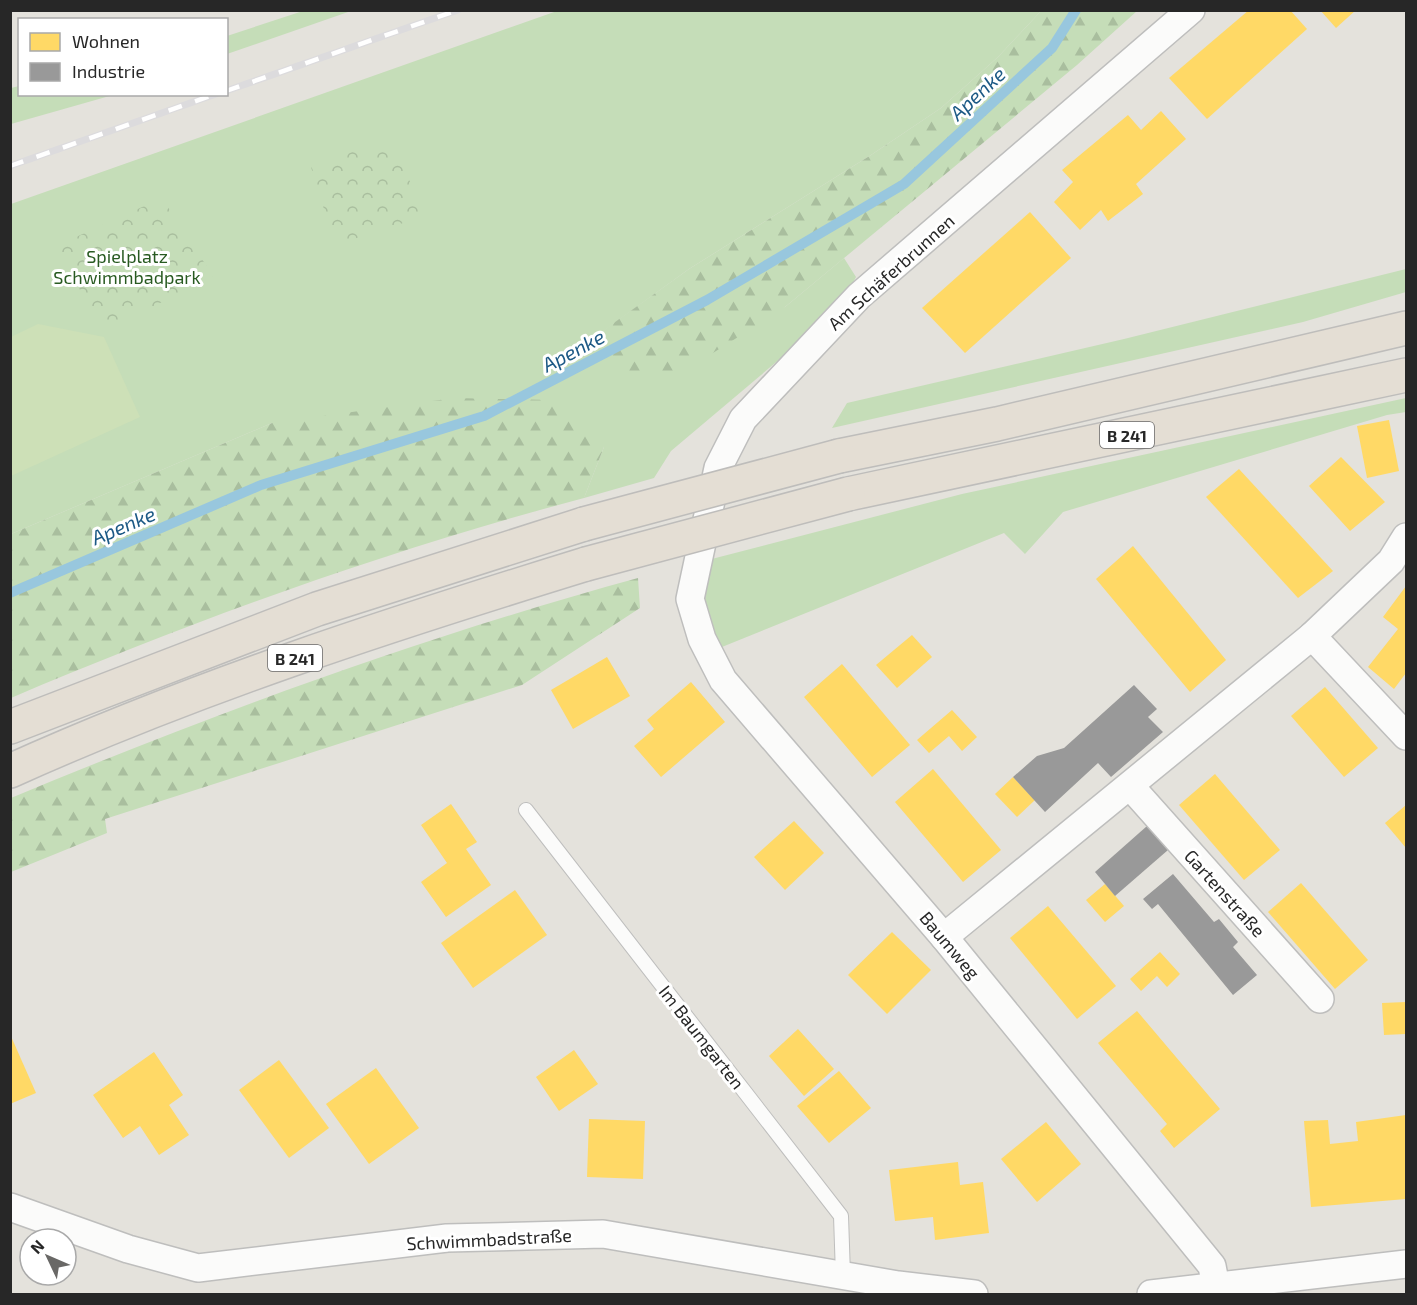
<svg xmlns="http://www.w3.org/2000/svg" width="1417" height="1305" viewBox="0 0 1417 1305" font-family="'Exo 2',sans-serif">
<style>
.grass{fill:#c5ddb8}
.forest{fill:url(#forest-firs)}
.park{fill:url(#park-crowns)}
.pitch{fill:#cde0b7}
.homes{fill:#ffd966}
.industry{fill:#999}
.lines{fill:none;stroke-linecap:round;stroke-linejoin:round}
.stream{stroke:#98c7de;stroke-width:10}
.service-casing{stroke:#bebebd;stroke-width:16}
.minor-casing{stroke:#bebebd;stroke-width:30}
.trunk-casing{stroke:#bebdbb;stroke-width:36}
.service{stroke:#fbfbfa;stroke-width:14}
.minor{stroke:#fbfbfa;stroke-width:27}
.trunk{stroke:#e4ded4;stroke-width:33}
.rail-casing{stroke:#dcdbdd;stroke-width:7}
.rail{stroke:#fff;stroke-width:4.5;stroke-dasharray:14;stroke-linecap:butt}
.trunk-bridge-casing{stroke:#bebdbb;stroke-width:36;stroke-linecap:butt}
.trunk-bridge{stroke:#e4ded4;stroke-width:33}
.labels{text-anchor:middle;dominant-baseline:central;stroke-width:6;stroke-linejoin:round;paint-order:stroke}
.shield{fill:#fff;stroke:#686868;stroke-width:1.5}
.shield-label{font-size:16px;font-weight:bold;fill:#272727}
.park-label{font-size:18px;fill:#285a21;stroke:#fff}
.street-label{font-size:18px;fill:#272727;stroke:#fff}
.water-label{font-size:20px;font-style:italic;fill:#1c5985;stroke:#fff}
</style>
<defs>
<pattern id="forest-firs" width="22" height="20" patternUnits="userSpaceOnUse" patternTransform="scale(1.5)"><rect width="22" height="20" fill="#c5ddb8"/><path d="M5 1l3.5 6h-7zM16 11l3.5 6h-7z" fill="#a9be9e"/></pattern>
<pattern id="park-crowns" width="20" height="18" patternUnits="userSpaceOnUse" patternTransform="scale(1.5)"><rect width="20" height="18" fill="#c5ddb8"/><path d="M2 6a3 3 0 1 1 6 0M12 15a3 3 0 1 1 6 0" fill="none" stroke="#a9be9e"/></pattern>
</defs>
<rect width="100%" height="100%" fill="#e4e2dc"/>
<g class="grass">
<path d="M303,11H351L227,54V36Z"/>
<path d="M557,11H1041L998,57L941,108L871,155L689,269L584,345L785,307L844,258L856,277L839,309L671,451L654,478L584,498L604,447L272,423L11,534V204Z"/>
<path d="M19,86L20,94L113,95L11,124V88Z"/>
<path d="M1406,269V292L1303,322L832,428L847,403L1124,339Z"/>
<path d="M1406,398V412L1387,415L1063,512L1025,554L1004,533L717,649L701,605L704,561L962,494Z"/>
</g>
<g class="forest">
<path d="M1041,11H1137L1077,65L785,307L672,379L626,371L583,345L689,269L871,155L941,108L998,57Z"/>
<path d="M454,398L551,400L604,447L584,498C388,550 197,619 11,698V534L272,423Z"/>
<path d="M638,578L640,608L522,685L105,819L107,833L11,872V798C215,713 423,637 638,578Z"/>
</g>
<g class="park">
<path d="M387,139L428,215L335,245L311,167Z"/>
<path d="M162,198L213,276L105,331L54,247Z"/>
</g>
<path class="pitch" d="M38,324L104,337L140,417L11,476V337Z"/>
<g class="homes">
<path d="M1249,10H1290L1307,29L1207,119L1169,78Z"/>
<path d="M1320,10H1356L1336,28Z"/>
<path d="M1161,111L1186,139L1136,184L1143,194L1108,221L1101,210L1080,230L1054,202L1073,182L1062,170L1128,115L1141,130Z"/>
<path d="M1030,212L1071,258L965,353L922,308Z"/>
<path d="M1389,420L1399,471L1367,478L1357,426Z"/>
<path d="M1341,457L1385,502L1350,531L1309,486Z"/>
<path d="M1239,469L1333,571L1298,598L1206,497Z"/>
<path d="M1133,546L1226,660L1190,692L1096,579Z"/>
<path d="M1406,586V673L1394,689L1368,667L1398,629L1383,617Z"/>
<path d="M912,635L932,657L897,688L876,665Z"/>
<path d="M607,657L630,696L573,729L551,690Z"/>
<path d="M842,664L910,745L872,777L804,697Z"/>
<path d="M691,682L725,722L661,777L634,746L654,729L647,720Z"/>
<path d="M1325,687L1378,748L1344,777L1291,716Z"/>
<path d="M952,710L977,737L962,751L949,736L929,753L917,740Z"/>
<path d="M933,769L1001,850L963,882L895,802Z"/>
<path d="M1215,774L1280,850L1244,880L1179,805Z"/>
<path d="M1013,777L1035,800L1017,817L995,794Z"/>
<path d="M451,804L477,842L466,849L491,885L446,917L421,882L447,863L421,825Z"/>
<path d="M1406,805V848L1385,823Z"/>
<path d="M794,821L824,853L785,890L754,857Z"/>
<path d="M1301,883L1368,960L1335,989L1268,912Z"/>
<path d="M1105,884L1124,906L1105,922L1086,900Z"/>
<path d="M515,890L547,935L473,988L441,943Z"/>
<path d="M1048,906L1116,986L1077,1019L1010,938Z"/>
<path d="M892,932L931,970L887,1014L848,975Z"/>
<path d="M1160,952L1180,974L1167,987L1157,976L1141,991L1130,979Z"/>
<path d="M1406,1002V1034L1384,1035L1382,1003Z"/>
<path d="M1137,1011L1220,1109L1174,1148L1160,1131L1167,1124L1098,1043Z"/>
<path d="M798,1029L834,1069L804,1096L769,1056Z"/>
<path d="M10,1034L36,1093L10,1104Z"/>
<path d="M574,1050L598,1084L559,1111L536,1077Z"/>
<path d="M154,1052L183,1095L169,1105L189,1135L159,1155L140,1126L123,1138L93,1095Z"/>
<path d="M279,1060L329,1128L289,1158L239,1090Z"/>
<path d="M376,1068L419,1128L369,1164L326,1104Z"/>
<path d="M839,1071L871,1108L829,1143L797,1106Z"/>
<path d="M1406,1115V1199L1311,1207L1304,1121L1328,1120L1330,1144L1358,1141L1356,1122Z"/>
<path d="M589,1119L645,1121L643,1179L587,1177Z"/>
<path d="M1046,1122L1081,1164L1037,1202L1001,1159Z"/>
<path d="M958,1162L960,1185L983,1182L989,1233L935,1240L933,1217L895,1221L889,1170Z"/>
</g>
<g class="industry">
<path d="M1134,685L1157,709L1148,717L1163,732L1111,777L1098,763L1045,812L1013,777L1037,756L1064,748Z"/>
<path d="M1147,826L1168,850L1115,896L1095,872Z"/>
<path d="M1173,874L1214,922L1219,919L1238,942L1233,947L1257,975L1233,995L1158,904L1152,909L1143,899Z"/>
</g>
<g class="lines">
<path class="stream" d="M10,593L261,485L484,416L707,300L904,184L1052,48L1076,10"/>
<defs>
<path id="service" d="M526,810L841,1216L843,1275"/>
<g id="minor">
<path d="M1191,10L859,296L743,419L718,468L690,599L702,639L723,680L944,937L1212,1266L1216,1287"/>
<path d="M1312,636L1406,736"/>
<path d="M1131,787L1320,999"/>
<path d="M944,937L1312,636L1391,561L1406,537"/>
<path d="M10,1207L128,1249L198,1268L447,1238L603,1234L898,1285L974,1294"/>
<path d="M1151,1294L1406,1264"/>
</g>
<g id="trunk">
<path d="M839,456L997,424L1406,328"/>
<path d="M848,494L1406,375"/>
<path d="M10,727L317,609L584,524"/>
<path d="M10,771C196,687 391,624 586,564"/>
</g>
</defs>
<use href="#service" class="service-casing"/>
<use href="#minor" class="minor-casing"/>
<use href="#trunk" class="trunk-casing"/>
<use href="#service" class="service"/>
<use href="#minor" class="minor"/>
<use href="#trunk" class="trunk"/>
<defs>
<g id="rail">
<path d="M226,91L458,10"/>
<path d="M10,166L216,94"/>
</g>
</defs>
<use href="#rail" class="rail-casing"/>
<use href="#rail" class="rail"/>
<defs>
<g id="trunk-bridge">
<path d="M584,524L839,456"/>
<path d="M586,564L848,494"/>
</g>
</defs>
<use href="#trunk-bridge" class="trunk-bridge-casing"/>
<use href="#trunk-bridge" class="trunk-bridge"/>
</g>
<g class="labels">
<g class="shield">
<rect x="1100" y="422" width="54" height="26" rx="4.5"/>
<rect x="268" y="645" width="54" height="26" rx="4.5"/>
</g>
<g class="shield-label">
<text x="1127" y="435">B 241</text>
<text x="295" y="658">B 241</text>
</g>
<g class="park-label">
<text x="127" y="256">Spielplatz<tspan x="127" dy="21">Schwimmbadpark</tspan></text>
</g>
<g class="street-label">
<text transform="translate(891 272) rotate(-42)">Am Schäferbrunnen</text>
<text transform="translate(1225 893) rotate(48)">Gartenstraße</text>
<text transform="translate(950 945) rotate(50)">Baumweg</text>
<text transform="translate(702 1037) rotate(52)">Im Baumgarten</text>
<text transform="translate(489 1239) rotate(-3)">Schwimmbadstraße</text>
</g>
<g class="water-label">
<text transform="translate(977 93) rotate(-43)">Apenke</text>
<text transform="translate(573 350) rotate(-28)">Apenke</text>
<text transform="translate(123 525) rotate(-23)">Apenke</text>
</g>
</g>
<rect width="1417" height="1305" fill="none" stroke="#272727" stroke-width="24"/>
<rect x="18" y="18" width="210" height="78" fill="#ffffff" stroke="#a9a9a9" stroke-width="1.5"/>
<rect x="30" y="33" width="30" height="18" fill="#ffd966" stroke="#a9a9a9" stroke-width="1.5"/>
<text x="72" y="48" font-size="18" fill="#272727">Wohnen</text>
<rect x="30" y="63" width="30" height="18" fill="#999999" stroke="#a9a9a9" stroke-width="1.5"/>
<text x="72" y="78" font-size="18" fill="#272727">Industrie</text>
<g transform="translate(48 1257) rotate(314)"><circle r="28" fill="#ffffff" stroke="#a9a9a9" stroke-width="1.5"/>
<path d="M0-4.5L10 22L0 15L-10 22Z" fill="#696866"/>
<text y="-9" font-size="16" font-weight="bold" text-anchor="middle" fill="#272727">N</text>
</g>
</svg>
